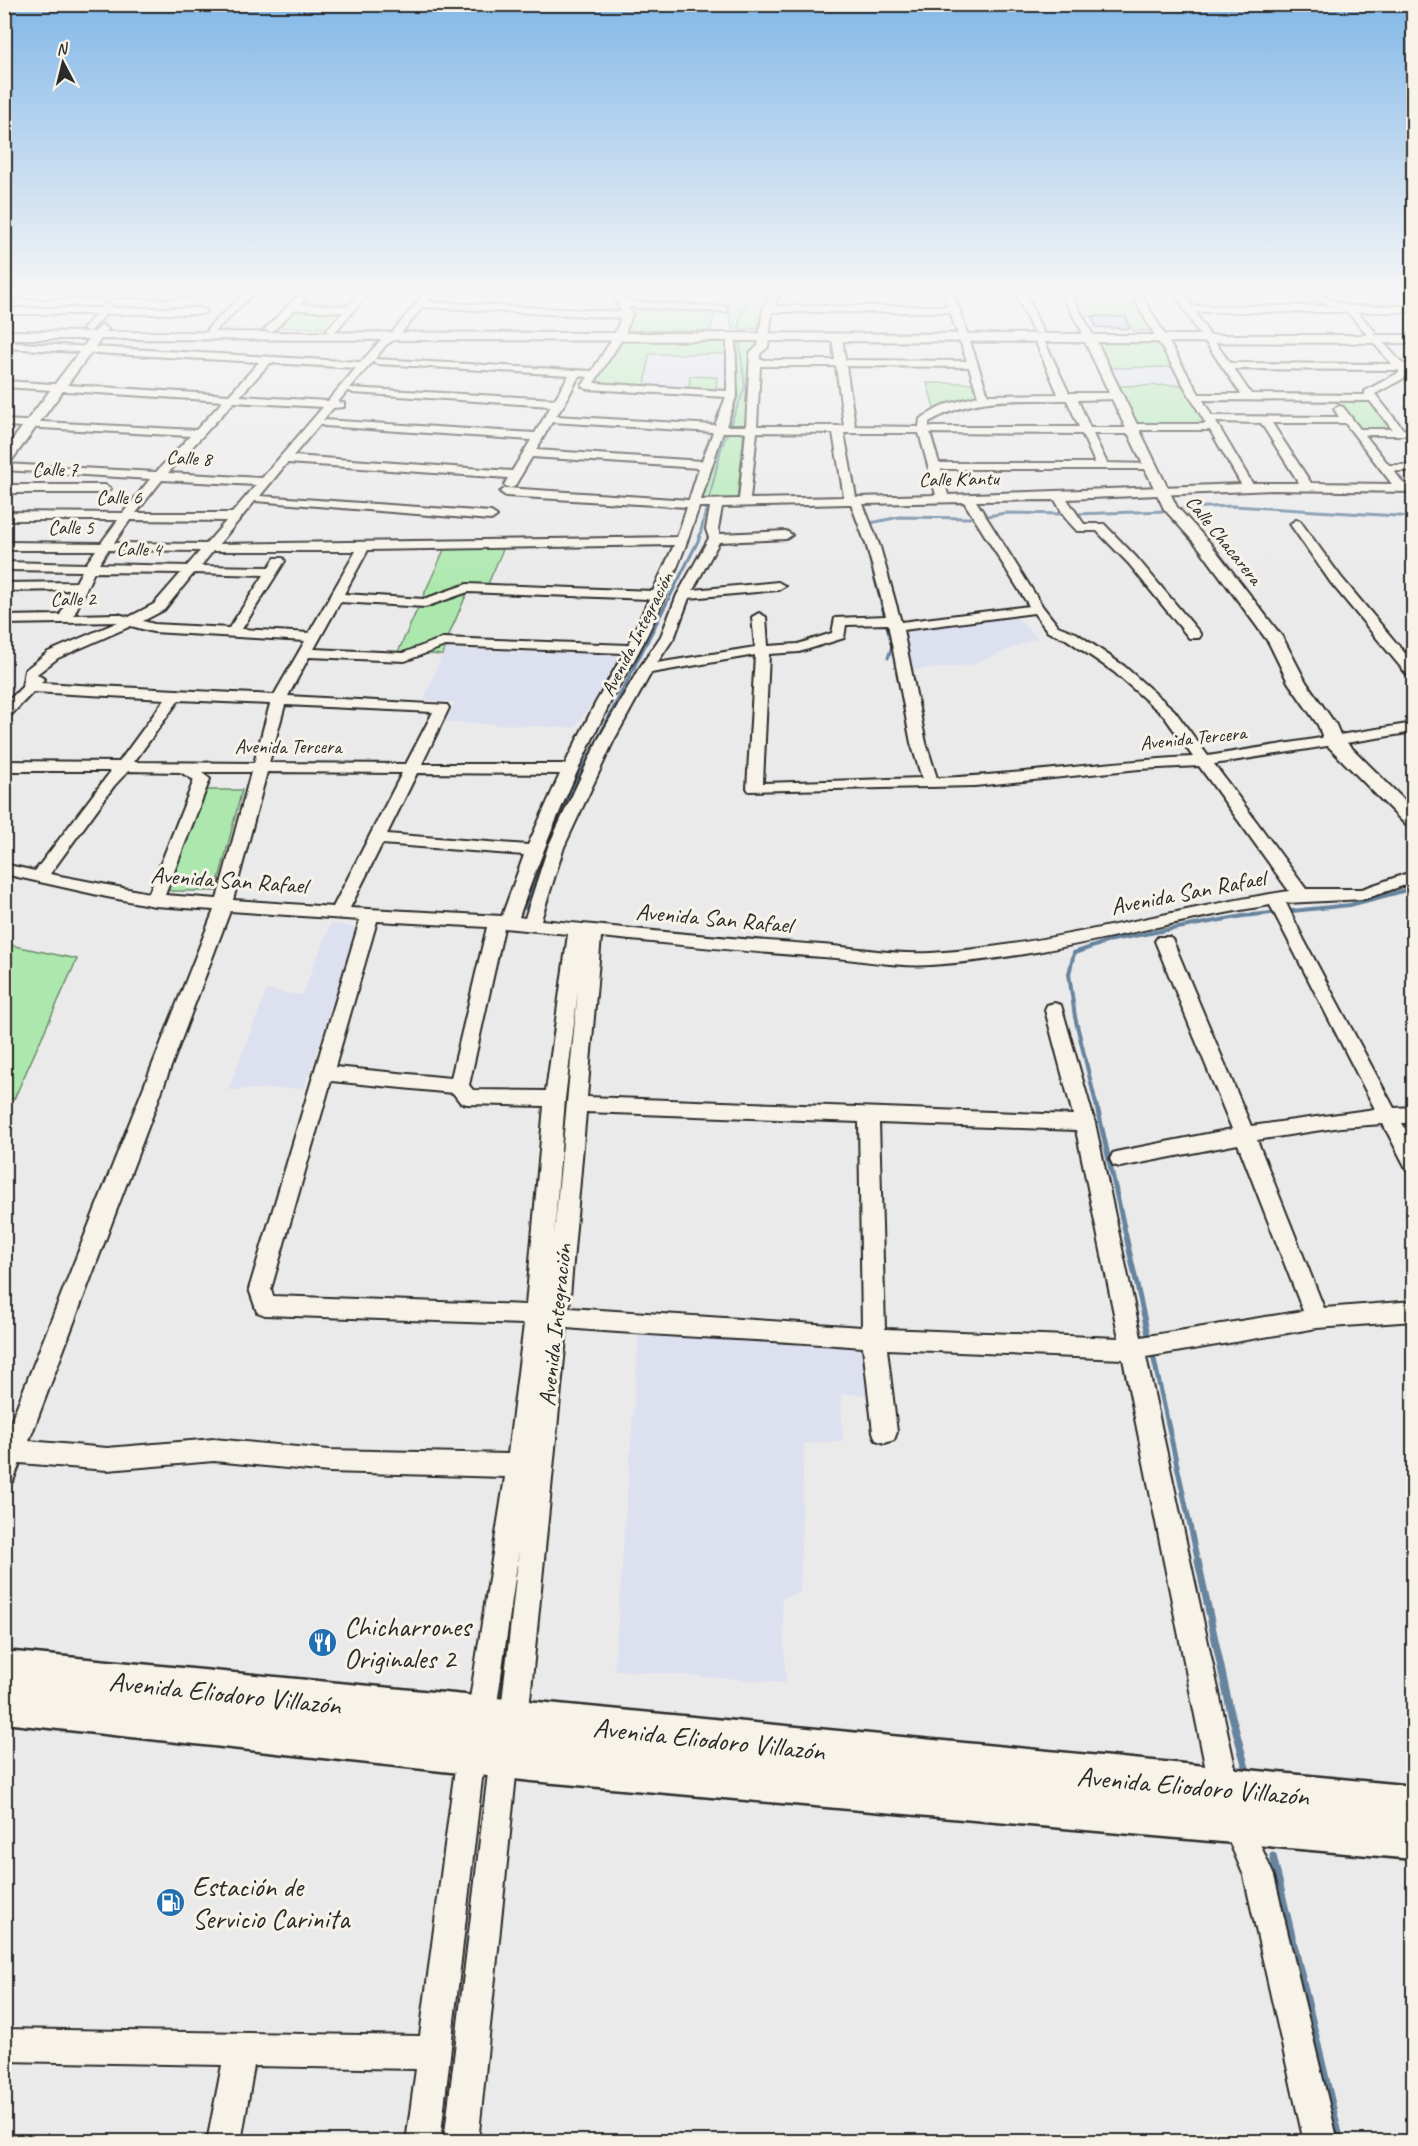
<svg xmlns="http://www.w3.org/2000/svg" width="1418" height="2146" viewBox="0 0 1418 2146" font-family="Caveat,sans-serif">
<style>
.built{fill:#dde0ef}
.green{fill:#ace8ae;stroke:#6c8a6c;stroke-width:1.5}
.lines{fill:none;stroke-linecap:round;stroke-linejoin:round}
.stream-far4{stroke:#66849d;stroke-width:2}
.stream-far3{stroke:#66849d;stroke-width:3}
.stream-far2{stroke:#66849d;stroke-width:4}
.stream-far1{stroke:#66849d;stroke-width:5}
.stream{stroke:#66849d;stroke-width:7}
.building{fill:#bbc8f9;stroke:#2b2b2b;stroke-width:1.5}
.minor-casing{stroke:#2b2b2b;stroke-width:4}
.major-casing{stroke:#2b2b2b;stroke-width:4}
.highway-casing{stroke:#2b2b2b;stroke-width:5}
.minor{fill:#f7f3e8;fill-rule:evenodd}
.major{fill:#f7f3e8;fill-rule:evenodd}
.highway{fill:#f7f3e8;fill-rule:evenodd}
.labels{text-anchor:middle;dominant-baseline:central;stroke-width:6;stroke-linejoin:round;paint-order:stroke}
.far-street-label{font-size:20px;fill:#2b2b2b;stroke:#f7f3e8}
.street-label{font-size:24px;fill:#2b2b2b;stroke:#f7f3e8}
.near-poi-label{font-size:28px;fill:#2b2b2b;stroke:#f7f3e8;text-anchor:start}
.near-street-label{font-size:28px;fill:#2b2b2b;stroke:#f7f3e8}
</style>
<rect width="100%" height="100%" fill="#ebeaeb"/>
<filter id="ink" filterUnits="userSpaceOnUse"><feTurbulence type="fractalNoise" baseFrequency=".0167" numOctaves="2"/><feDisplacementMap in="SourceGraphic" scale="12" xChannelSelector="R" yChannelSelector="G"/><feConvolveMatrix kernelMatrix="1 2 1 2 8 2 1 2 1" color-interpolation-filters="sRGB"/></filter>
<g filter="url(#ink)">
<g class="built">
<path d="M649,354H727L725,390L719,392L645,388Z"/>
<path d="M1175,367L1186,385L1115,386L1106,368Z"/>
<path d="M1014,615L1037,638L971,665L913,670L904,631L907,629Z"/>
<path d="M444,649L625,655L575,728L445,722L454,703L424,700Z"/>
<path d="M331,923L363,929L339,1002L325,1029L304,1088L228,1090L267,990L302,995Z"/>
<path d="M639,1333L865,1345L867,1395L841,1394L843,1442L804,1443L800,1593L782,1598L786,1683L614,1670Z"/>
</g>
<g class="green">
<path d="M731,294H772L761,329H733L726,306Z"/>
<path d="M1069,294H1133L1155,331H1133L1125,317L1080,316Z"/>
<path d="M626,306L716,311L710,331L627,330L633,313Z"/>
<path d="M294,309L344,312L327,328L276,327Z"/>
<path d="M622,339L727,340V354H649L645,388L589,386L599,376Z"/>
<path d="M735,339H761L759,346L750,352V388L745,425L728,426L738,394Z"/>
<path d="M1093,341H1161L1175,367L1106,368Z"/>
<path d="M690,376L717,377L716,390H689Z"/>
<path d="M927,383H974L978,397L938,409L934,408Z"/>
<path d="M1186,385L1209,425H1135L1115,386Z"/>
<path d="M1335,400H1372L1396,431H1358Z"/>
<path d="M722,431H744L737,501H699Z"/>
<path d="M504,547L488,584H471L448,637L443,655L398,652L445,548Z"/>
<path d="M196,790H242L216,891H172L157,888Z"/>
<path d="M5,944L77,959L14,1099H5Z"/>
</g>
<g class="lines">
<path class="stream-far4" d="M709,500L721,449L745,387L739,341L740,319L750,294"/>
<g class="stream-far3">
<path d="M1184,508L1233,506L1414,517"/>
<path d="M1075,514L1166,511"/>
<path d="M987,516L1006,513L1063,514"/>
<path d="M866,524L899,517L970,518"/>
<path d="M865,541L892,646L888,658"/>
<path d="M584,766L699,539L709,498"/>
</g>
<g class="stream-far2">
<path d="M526,908L556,821L585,765"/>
<path d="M563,1109L568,1090L575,1022"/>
<path d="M1098,1112L1075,1017L1069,974L1074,953L1112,940L1243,916L1350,905L1414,888"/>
</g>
<g class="stream-far1">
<path d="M1098,1111L1149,1339"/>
<path d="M1153,1355L1198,1562"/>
</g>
<g class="stream">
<path d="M1198,1561L1230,1709L1246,1768"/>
<path d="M502,1703L508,1652"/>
<path d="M1273,1856L1341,2142"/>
</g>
</g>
<path class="building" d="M1092,316L1126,317L1129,329L1096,327Z"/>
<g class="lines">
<defs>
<g id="minor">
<path d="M4,294H199L194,297L4,298Z"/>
<path d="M243,294H253L214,332H208V328Z"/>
<path d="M358,294H368L334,333L326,331L343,312L294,310L272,332L264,330L298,296L306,298L300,304L348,306Z"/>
<path d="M424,294H434L428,302L621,312L614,298L615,294H625V301L727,307V311L724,312L628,307L632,315L624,336L594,383L727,391V337L735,335L737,394L726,426H746L750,353L758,346L763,309L770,294H780L774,306H948L944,294H954L988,395L1058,394L1034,338L1042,336L1069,393H1115L1120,396L1115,399L1078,400L1090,428H1125L1130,424H1206L1131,294H1141L1199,394H1241L1204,340L1209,337L1212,338L1230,363L1392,364L1370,339L1375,336L1378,337L1403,364H1414V370H1409L1410,375L1375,394L1403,429L1413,432L1408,435H1365L1389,465H1414V471H1394L1404,484H1414V492L1272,490L1067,499L1084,524H1104L1137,558L1199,632L1201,635L1199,638H1189L1129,564L1097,531H1077L1066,519L1055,500L976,501L1043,607L1058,626L1076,633L1124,666L1174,710L1208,756L1414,723V732L1214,764L1306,889H1362L1414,871V882L1364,899L1286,903L1304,940L1394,1108L1414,1107V1123H1402L1414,1144V1172L1407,1170L1383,1124L1341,1127L1257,1140L1324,1308L1414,1301V1321L1317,1328L1146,1357L1240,1790L1235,1800L1225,1805L1215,1800L1210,1790L1123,1359L887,1349L897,1432L894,1440L885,1443L876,1440L873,1432L863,1347C765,1339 666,1337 567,1328L528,1720L524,1730L514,1734L504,1730L500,1720L519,1550L495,1718L491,1728L481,1732L471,1728L467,1718L505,1477L329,1472L214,1461L107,1470L20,1463L13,1481L4,1484V1439L214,910L155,906L107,897L4,874V864L35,871L111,771H4V761L119,762L165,699L33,692L9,717L4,718V705L22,687L25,670L48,652L118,622L4,624V616L60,615L72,590L4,591V583L76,582L82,571L4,570V562L86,564L96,550H4V542L101,543L118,520H4V512L123,513L150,479L4,470V464L156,472L190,436L4,426V420L196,430L223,401L4,387V381L229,395L259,362L4,348V342L361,362L380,341L391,334ZM423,307L621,318L614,336L592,371L375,359L386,345L397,338ZM772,312H950L967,361L845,360L842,337L837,334L832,337L835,360H760V354L768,347ZM374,360V363L378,364L569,375L555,399L350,388ZM270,363L356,368L328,401L240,396ZM760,366H836L844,426H757ZM846,366L969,367L978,396L944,405L920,419L919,427L855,426ZM1234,369L1398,370L1400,372L1365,391V395L1251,394ZM579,376L588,377L582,386L587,389L726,397L715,425L556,416L565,403ZM348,390L353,393L551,406L535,433L323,420L333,408L344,407V403L338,402ZM1067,400L1079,427H929V422C977,395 1015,401 1067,400ZM1203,400L1370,401L1392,429H1360L1343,407L1339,406L1334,409L1339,417L1212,416ZM234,402L323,407L262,478L168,473ZM552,422L713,432L702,461L536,450ZM1216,422L1261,423L1299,483H1252ZM1272,423H1345L1392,484L1311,483ZM320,424L324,426L531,440L512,471L293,456ZM1138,430H1210L1241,484L948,495L941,469H1154L1156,467L1150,464L1107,463L1093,434H1133ZM723,432H746L739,499L701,500ZM757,432L833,433L844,497L750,499ZM844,433H919L936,495L856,497ZM930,433L1082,434L1095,463H939ZM532,457L699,468L689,500L506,488L500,492L506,496L687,507L677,537L219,544L255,501L491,520L497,516L491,512L260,496L287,463L508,478L504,485L510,488L514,487ZM162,480L256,485L232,513H136ZM964,502L1029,606L901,622L880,547L863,504ZM849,504H851L867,547L886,616L835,618L832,633L798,644L768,646L766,617L759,613L752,617L755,647L657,663L675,636L689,598L778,590L785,586L778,582L693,590L719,542L786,539L792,535L786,531L720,534L718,529L722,507ZM699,507H710L706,529L709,538L677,595L661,636L638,670L598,740L548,847L525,918L519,917C544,845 574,775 608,707C617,688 629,670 639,651C663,605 683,556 699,507ZM130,520L226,521L206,544L114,543ZM674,545L653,591L467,584L424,599L344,594L368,550ZM108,550L200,551L187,566L99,564ZM213,551H356L309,633L242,629L285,561L283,558H275L269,567L201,566ZM94,572L181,573L154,604L129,617L118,614L74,615ZM194,573L264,575L229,628L154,624L143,621L164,610ZM468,592L649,599L628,645L443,638L403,653L314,649L340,602L425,607ZM1034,613L1048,632L1066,639L1114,672L1164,716L1193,757C1107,761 1023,775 937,778L926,743L903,630ZM888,624L911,743L922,778L763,783L769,654L799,652L844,638L846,625ZM131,626L153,632L305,641L274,695L41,683L44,679L37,674L58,658ZM445,646L624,653L595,704L565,764H422L449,708L447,705L288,696L309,657L405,661ZM755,655L747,788L749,791L975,786L1139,769L1199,766L1289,891C1170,909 1053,945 931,953C896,955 858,948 822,945C728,939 635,929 541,920L564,847L614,740L651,673ZM179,700L270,704L254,763L134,762ZM285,705L433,712L406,764L269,763ZM128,771L180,772L194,780L149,893L50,874L114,786ZM201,772H251L217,899L165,895L210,779ZM267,772L402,773L333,907L233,900ZM417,773L560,774L528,845L387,834ZM382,844L524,855L502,916L350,908ZM1270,905L1375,1109L1251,1126L1173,941L1170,937H1158L1155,941L1232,1129L1120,1151L1113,1153L1110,1159L1113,1165L1120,1167L1238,1144L1303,1311L1141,1337L1095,1123L1061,1005L1054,1003L1047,1005L1045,1010L1073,1115L587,1097L601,937C680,945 758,953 836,958C867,961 900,967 931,965C1047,958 1156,923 1270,905ZM230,911L360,920L249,1289L257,1312L265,1315L524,1324L508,1454L329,1450L214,1439L107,1448L29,1441ZM377,921L487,927L451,1078L335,1067ZM504,928L568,934L546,1091L473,1090L469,1085ZM578,989L554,1236L565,1099ZM331,1081L453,1093L460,1102L467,1104L544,1106L526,1305L273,1296L271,1289ZM586,1112L859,1122L862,1327L569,1308ZM879,1123L1076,1130L1119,1338L885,1329Z"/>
<path d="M1016,294H1026L1043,332L1041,334L1033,332Z"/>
<path d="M1061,294H1071L1092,333L1090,335H1084Z"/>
<path d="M1175,294H1185L1192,306H1332L1302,294H1316L1349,306H1414V312H1358L1376,333L1371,336L1368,335L1347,312H1195L1209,334L1204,337L1199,334Z"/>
<path d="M107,303L112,306L110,308H202L207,311L202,314H106L91,331L88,332L83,329L96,314H4V308H100Z"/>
<path d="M4,485H105L111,489L105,493H4Z"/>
<path d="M1296,520L1300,521L1341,577L1414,664V678L1409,677L1331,583L1290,524Z"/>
<path d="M471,1739L481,1743L485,1753L440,2142H406L416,2069L254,2066L241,2142H207L222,2065L4,2061V2029L420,2036L457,1753L461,1743Z"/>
<path d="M504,1742L514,1746L518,1756L478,2142H444L490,1756L494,1746Z"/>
<path d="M1236,1807L1246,1812L1274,1876L1338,2142H1304L1244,1876L1221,1822L1226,1812Z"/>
</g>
<path id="major" d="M102,325L108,329L106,332L1082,334L1083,330L1087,329L1094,335H1414V343L1097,342L1177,507L1210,543L1283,638L1306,682L1336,725L1341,737L1414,810V828L1407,826L1325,743L1318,725L1288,682L1269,643L1200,549L1164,509L1085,342L101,339L9,464L4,465V451L89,339H4V331L94,332Z"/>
<path id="highway" d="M4,1651L1414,1786V1859L532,1781L4,1723Z"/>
</defs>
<use href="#minor" class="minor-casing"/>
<use href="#major" class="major-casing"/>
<use href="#highway" class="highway-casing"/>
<use href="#minor" class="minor"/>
<use href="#major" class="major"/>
<use href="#highway" class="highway"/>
</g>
</g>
<linearGradient id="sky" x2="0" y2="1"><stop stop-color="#83b8e8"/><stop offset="0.49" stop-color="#f6f6f6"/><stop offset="1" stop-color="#f6f6f6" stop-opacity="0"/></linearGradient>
<rect width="1418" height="594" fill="url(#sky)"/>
<defs>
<symbol id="restaurant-disc" viewBox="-11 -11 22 22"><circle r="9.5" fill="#1f6fb2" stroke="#f7f3e8"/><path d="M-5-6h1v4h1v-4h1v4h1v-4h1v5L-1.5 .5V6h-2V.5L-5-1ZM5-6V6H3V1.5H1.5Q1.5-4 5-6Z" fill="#fff"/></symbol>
<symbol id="fuel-disc" viewBox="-11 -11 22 22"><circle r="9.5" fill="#1f6fb2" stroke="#f7f3e8"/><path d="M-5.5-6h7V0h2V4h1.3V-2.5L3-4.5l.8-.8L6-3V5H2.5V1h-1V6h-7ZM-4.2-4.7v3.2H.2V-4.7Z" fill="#fff"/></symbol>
</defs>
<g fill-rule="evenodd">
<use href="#restaurant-disc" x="306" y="1626" width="33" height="33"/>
<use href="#fuel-disc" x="154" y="1886" width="33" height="33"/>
</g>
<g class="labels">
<g class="far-street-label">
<text transform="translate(189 458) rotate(3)">Calle 8</text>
<text x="55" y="469">Calle 7</text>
<text transform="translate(959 479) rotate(-1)">Calle K'antu</text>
<text x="119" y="497">Calle 6</text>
<text x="71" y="527">Calle 5</text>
<text transform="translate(1224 540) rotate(51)">Calle Chacarera</text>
<text transform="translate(139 549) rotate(1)">Calle 4</text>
<text transform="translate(73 599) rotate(-1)">Calle 2</text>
<text transform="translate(637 634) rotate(-63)">Avenida Integración</text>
<text transform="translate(1193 738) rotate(-6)">Avenida Tercera</text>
<text x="288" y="746">Avenida Tercera</text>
</g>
<g class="street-label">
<text transform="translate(229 880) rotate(4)">Avenida San Rafael</text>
<text transform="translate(1188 892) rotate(-11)">Avenida San Rafael</text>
<text transform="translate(714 918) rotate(5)">Avenida San Rafael</text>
<text transform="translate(555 1325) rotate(-84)">Avenida Integración</text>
</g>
<g class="near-poi-label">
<text x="344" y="1626">Chicharrones<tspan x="344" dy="32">Originales 2</tspan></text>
<text x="192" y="1886">Estación de<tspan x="192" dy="32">Servicio Carinita</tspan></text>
</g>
<g class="near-street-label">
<text transform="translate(225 1693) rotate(6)">Avenida Eliodoro Villazón</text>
<text transform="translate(709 1739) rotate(6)">Avenida Eliodoro Villazón</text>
<text transform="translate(1193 1786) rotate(5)">Avenida Eliodoro Villazón</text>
</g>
</g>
<rect width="1418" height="2146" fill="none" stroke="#f7f3e8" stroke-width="24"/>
<rect x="12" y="12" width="1394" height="2122" fill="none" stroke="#2b2b2b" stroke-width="2" filter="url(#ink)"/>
<g transform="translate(63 63) rotate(353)" stroke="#f7f3e8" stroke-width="4.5" paint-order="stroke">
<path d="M0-4.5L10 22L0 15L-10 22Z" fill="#2b2b2b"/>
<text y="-9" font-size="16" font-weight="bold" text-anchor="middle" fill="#2b2b2b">N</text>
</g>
</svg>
